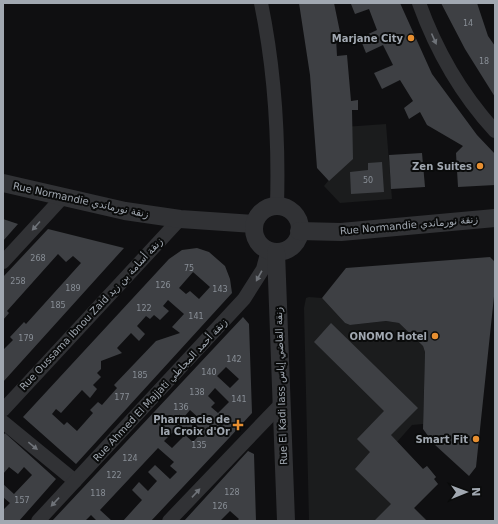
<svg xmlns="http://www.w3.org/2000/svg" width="498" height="524" viewBox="0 0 498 524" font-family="'DejaVu Sans',Cairo,sans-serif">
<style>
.built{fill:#1b1c1d}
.building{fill:#3e4044;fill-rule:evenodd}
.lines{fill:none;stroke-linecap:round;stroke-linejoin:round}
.minor{stroke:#313235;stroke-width:14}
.tertiary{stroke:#313235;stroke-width:18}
.oneway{fill:#6f7379}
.poi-dot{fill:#e78f31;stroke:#0a0b0b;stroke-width:1.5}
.labels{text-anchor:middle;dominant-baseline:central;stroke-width:4;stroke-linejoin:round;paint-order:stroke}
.number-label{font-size:8px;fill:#888e96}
.poi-label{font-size:10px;font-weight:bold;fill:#a1a8b1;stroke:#0a0b0b;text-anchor:end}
.street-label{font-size:10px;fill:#a1a8b1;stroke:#0a0b0b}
</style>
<rect width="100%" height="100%" fill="#0f0f11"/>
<g class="built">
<path d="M386,124L392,199L340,203L324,186L329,180L315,129Z"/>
<path d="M309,297L322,298L345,323L350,325L386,321L399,323L423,346L425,352L423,424L412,425L397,442L423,469L427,466L436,477L434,479L438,484L414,508L428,521H309L304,308L306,298Z"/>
</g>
<g class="building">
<path d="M299,3H334L341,37L336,38L337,56L347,55L351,101L358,100V110H352L353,159L329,181L317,168L310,75Z"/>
<path d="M354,3H400L432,74L477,135L495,154V185L458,187L456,153L463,146L427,125L420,112L409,119L404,108L413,101L400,80L382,89L374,73L393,65L383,45L366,53L360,38L377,30L369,9L355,14L351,4Z"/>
<path d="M441,3H477L488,36L495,46V97L465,49Z"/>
<path d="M422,153L425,187L391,189L389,155Z"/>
<path d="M382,162L384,192L351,194L350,172L368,170V163Z"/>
<path d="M3,219L18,224L3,241Z"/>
<path d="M48,229L124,248L3,382V350L13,340L10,337L24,322L26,324L81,263L73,256L66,262L58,254L7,311L9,313L3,320V277Z"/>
<path d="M197,248L209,252L225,266L230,279L232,293L76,464L23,417L169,259L182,250ZM193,272L210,287L199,299L190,291L186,294L179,288ZM168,300L184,314L172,327L180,333L156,341L114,385L117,388L102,405L98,402L90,410L93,413L77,431L67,422L64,425L52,414L56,409L61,413L82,390L90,398L97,389L93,385L101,377L97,373L101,369V361L122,353L117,348L131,333L139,341L145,334L137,326L146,316L150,319L154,315L160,320L169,311L163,306Z"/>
<path d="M490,257L495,262V287L476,467L469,476L434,444L423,429L425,352L423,346L399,323L386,321L350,325L345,323L322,298L346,268Z"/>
<path d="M243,317L249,324L252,413L230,437L151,521H123L142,500L132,490L139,482L148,491L157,481L148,472L155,465L170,479L177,472L170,466L174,462L158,448L100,510L112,521H97L91,515L85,521H52ZM226,367L239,379L230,388L217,376ZM215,388L229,402L218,413L211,407L215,403L208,396ZM190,410L200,419L193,426L201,433L193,442L185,435L193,426L184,417ZM175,430L183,437L172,448L164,441Z"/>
<path d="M331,323L418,408L391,435L423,469L427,466L436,477L434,479L438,484L414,508L427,521H374L391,504L355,469L370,452L357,439L384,411L314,342Z"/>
<path d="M5,433L56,479L19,521H3V510L10,503L3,497V484L14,494L32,475L24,467L18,474L9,467L3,474V436Z"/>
<path d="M248,451L254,454L256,521H237L239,519L230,511L220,521H184Z"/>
</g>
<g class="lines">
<g class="minor">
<path d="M261,3C275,71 279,136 277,206"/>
<path d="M419,3C436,50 461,94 495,131"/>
<path d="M3,262L62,198"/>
<path d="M3,410L180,219"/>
<path d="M3,422L75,481"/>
<path d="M38,521L244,299L263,269L268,250"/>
<path d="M169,521L282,403"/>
</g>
<g class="tertiary">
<path d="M3,183L125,211L180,219L254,224"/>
<circle cx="277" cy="229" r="23"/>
<path d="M299,231L341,232L495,218"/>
<path d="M276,252L286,521"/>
</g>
</g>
<defs><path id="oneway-solid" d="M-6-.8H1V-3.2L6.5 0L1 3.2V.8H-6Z"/></defs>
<g class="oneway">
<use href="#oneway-solid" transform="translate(434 39) rotate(66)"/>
<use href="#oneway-solid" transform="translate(36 226) rotate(132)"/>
<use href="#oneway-solid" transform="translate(259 276) rotate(119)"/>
<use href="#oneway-solid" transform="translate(33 446) rotate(39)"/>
<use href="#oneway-solid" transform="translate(196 493) rotate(-47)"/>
<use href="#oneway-solid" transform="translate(55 502) rotate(133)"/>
</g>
<g class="poi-dot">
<circle cx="411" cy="38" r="4"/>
<circle cx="480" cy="166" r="4"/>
<circle cx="435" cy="336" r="4"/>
<path d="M236 419h4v4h4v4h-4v4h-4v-4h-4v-4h4z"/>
<circle cx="476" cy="439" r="4"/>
</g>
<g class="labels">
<g class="number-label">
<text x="468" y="23">14</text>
<text x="484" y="61">18</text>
<text x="368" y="180">50</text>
<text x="38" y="258">268</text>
<text x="189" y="268">75</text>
<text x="18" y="281">258</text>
<text x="163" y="285">126</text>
<text x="73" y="288">189</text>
<text x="220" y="289">143</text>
<text x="58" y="305">185</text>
<text x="144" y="308">122</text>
<text x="196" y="316">141</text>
<text x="26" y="338">179</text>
<text x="234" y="359">142</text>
<text x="209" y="372">140</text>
<text x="140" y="375">185</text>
<text x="197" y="392">138</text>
<text x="122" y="397">177</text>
<text x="239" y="399">141</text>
<text x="181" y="407">136</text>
<text x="199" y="445">135</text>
<text x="130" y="458">124</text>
<text x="114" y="475">122</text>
<text x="232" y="492">128</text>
<text x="98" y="493">118</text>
<text x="22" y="500">157</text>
<text x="220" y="506">126</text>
</g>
<g class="poi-label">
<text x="403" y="38">Marjane City</text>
<text x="472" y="166">Zen Suites</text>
<text x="427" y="336">ONOMO Hotel</text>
<text x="230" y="419">Pharmacie de<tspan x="230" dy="12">la Croix d'Or</tspan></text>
<text x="468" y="439">Smart Fit</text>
</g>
<g class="street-label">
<text transform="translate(81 200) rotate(12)">Rue Normandie زنقة نورماندي</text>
<text transform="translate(409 225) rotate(-5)">Rue Normandie زنقة نورماندي</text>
<text transform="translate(91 314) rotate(-47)">Rue Oussama Ibnou Zaid زنقة أسامة بن زيد</text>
<text transform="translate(281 386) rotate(-92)">Rue El Kadi Iass زنقة القاضي إياس</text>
<text transform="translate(160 390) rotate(-47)">Rue Ahmed El Majjati زنقة أحمد المجاطي</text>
</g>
</g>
<rect width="498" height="524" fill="none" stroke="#a1a8b1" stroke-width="8"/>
<g transform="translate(466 492) rotate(89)" stroke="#0a0b0b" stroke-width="3" paint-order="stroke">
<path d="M0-3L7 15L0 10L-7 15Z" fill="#a1a8b1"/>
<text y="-6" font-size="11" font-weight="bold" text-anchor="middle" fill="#a1a8b1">N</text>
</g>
</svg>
